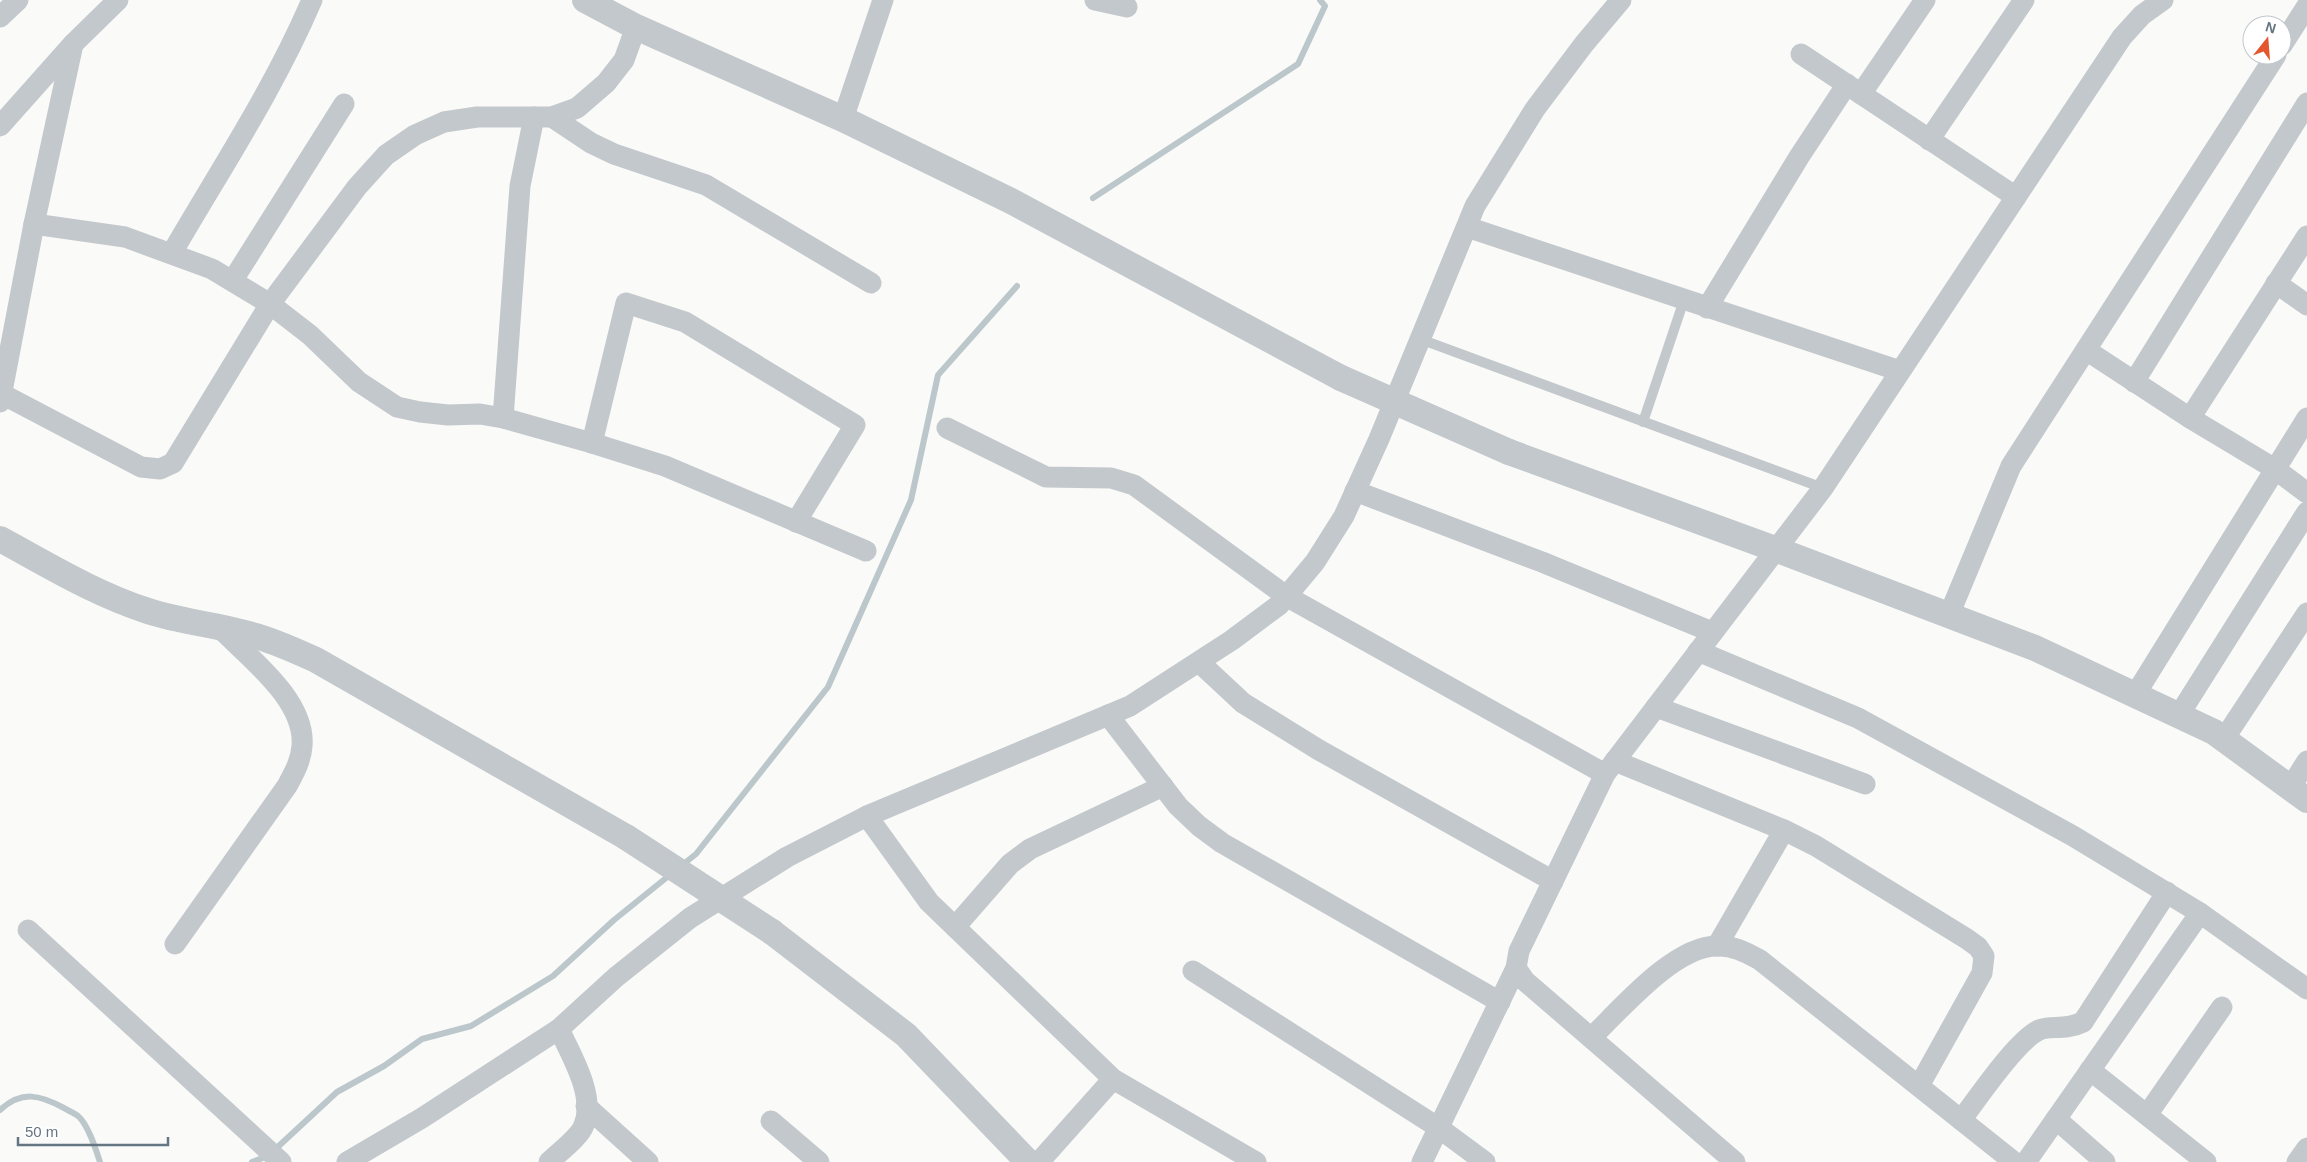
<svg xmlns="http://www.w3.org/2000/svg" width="2307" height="1162" viewBox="0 0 2307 1162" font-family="Arial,sans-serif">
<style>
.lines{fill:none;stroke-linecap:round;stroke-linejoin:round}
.stream{stroke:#bbc7cb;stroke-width:6}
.service{stroke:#c3c8cc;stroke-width:10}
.minor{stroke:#c3c8cc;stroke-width:21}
.tertiary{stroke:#c3c8cc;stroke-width:26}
.tertiary-bridge{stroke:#c3c8cc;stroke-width:26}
</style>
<rect width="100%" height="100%" fill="#fafaf8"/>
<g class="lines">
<g class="stream">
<path d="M1093,198L1298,64L1325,6L1320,0"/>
<path d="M681,866L696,854L828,687L911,500L938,375L1017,286"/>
<path d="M0,1110C22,1090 40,1095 64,1108C69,1111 74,1113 78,1116C88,1124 96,1150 100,1162"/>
<path d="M252,1162L268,1156L337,1092L384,1066L422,1039L471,1026L553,976L614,920L671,874"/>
</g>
<g class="service">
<path d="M1420,339L1823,488"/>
<path d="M1643,422L1684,300"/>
</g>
<g class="minor">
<path d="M1095,0L1127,7"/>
<path d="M0,17L18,0"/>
<path d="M2282,45L2307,6"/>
<path d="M1801,54L2016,197"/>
<path d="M1861,94L1925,0"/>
<path d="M552,117L591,143L614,154L706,185L871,283"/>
<path d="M843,119L883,0"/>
<path d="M0,126L73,44L118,0"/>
<path d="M1929,140L2024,0"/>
<path d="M34,224L125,237L212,269L270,304L310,335L359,382L397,407L420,412L448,415L480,414L503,418L592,443L665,466L866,551"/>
<path d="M1467,227L1900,371"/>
<path d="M172,253C220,170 274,89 312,0"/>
<path d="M233,280L344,104"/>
<path d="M2276,283L2307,305"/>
<path d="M1707,308L1799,157L1847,84"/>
<path d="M2086,350L2190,418L2275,469L2307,493"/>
<path d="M2134,382L2307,103"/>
<path d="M2,394L141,467L160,469L173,463L270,304L357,187L386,155L415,135L444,122L477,117H552L577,108L606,83L624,60L636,27"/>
<path d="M0,402L34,224L73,44"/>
<path d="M503,418L520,186L534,117"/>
<path d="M2190,418L2307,236"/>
<path d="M947,428L1046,477L1111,478L1134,485L1286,596L1605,774"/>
<path d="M592,443L626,303L685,322L855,425L796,522"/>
<path d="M1355,491L1542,562L1712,632"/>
<path d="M1949,615L2011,466L2276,55"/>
<path d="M1698,651L1858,718L2073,836L2200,913L2307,989"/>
<path d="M1199,662L1243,703L1319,750L1553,881"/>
<path d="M2135,695L2307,418"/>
<path d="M1656,707L1865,784"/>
<path d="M1108,715L1178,806L1199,826L1222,843L1500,1002"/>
<path d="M2179,715L2307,512"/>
<path d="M2224,739L2307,613"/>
<path d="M1615,761L1784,830L1816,846L1967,939L1978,947L1984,956L1982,973L1919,1086"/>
<path d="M2290,788L2307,761"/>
<path d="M867,816L929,902L1113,1079L1256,1162"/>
<path d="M955,927L1010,864L1030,849L1163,786"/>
<path d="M28,930L281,1162"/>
<path d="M175,944L287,786C294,773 301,761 302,746C306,700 249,658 220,628"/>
<path d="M1717,946L1784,830"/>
<path d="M1193,971L1439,1128L1485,1162"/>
<path d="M1591,1038C1621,1009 1674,946 1717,946C1733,945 1747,953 1760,960L2014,1162"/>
<path d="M2090,1070L2206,1162"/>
<path d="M586,1106L648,1162"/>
<path d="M2147,1115L2222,1007"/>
<path d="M2056,1119L2105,1162"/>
<path d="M1961,1120C1978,1098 2016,1041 2039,1030C2051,1025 2065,1031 2083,1022L2167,892"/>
<path d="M771,1121L819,1162"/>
<path d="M347,1162L422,1118L559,1029L616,977L690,918L787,857L867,816L1130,706L1232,640L1279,605L1315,562L1344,516L1379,439L1475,206L1535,109L1584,44L1621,0"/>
<path d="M549,1162C558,1153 580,1137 584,1125C596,1096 571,1055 559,1029"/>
<path d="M1039,1162L1113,1079"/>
<path d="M1422,1162L1516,968"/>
<path d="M1735,1162L1525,981L1516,968L1519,951L1605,774L1823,488L2122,37L2142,15L2163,0"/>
<path d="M2026,1162L2200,913"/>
<path d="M2297,1162L2307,1148"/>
</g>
<g class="tertiary">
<path d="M585,0L636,27L843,119L1011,201L1341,378"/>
<path d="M1509,452L1775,549L2035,648L2214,732L2307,800"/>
<path d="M0,539C48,565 95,594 148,611C182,622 218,625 252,635C275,641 296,651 316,660L626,837"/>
<path d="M772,932L906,1035L1028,1162"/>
</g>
<g class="tertiary-bridge">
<path d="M1341,378L1509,452"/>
<path d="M626,837L772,932"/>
</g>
</g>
<g transform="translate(2267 40) rotate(17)"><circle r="24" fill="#ffffff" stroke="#c1c8cd"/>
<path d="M0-4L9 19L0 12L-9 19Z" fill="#e4572e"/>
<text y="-8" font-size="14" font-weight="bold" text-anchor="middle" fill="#657683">N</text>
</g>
<path d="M18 1137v8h150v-8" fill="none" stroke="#657683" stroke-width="2.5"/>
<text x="25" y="1137" font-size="15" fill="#657683" stroke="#ffffff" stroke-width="4" paint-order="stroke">50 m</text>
</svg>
